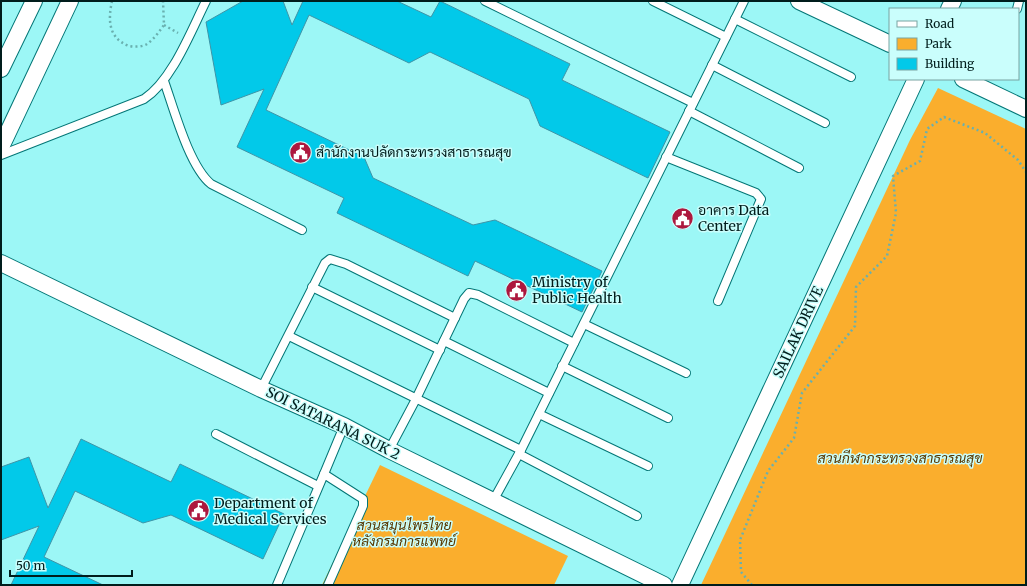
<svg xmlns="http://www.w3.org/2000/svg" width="1027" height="586" viewBox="0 0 1027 586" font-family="Merriweather,Sarabun,serif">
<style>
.green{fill:#faae2d}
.building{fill:#02c9e9;stroke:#3e95a8}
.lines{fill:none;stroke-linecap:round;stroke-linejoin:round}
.service-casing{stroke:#037676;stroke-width:10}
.minor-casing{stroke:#037676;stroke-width:18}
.path{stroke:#69b0af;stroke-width:2.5;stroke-dasharray:2 3;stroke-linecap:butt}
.service{stroke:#fff;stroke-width:8}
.minor{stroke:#fff;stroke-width:16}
.labels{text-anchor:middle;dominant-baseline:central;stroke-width:3;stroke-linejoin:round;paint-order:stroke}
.poi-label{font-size:14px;fill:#001d1c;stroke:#cafefc;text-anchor:start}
.street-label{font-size:14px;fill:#001d1c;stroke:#cafefc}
.park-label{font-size:14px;font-style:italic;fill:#583800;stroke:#cafefc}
</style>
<rect width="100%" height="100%" fill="#9cf7f6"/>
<g class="green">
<path d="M938,88L1026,129V585H701L910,140Z"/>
<path d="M380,465L568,556L554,585H322Z"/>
</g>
<g class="building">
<path d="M243,1H283L292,25L303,1H397L431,17L440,1L570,64L562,80L670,132L648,178L540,126L529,99L430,52L409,63L309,15L266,110L364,157L373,178L473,225L495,220L602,271L582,312L475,261L468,276L337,213L344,198L237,147L264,89L221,105L206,22Z"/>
<path d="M81,439L171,482L180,464L284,514L263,559L171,515L143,523L75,491L44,557L103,585H11L39,526L1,540V467L29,457L48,508Z"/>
</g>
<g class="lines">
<defs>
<g id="service">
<path d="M485,1L693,103"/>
<path d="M653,1L726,37"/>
<path d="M1017,9L1019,1"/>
<path d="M735,19L851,77"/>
<path d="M712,65L825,123"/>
<path d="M164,81C174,109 189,166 211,184L302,230"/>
<path d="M689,111L799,168"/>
<path d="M1,155L144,99C172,81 191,31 206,1"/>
<path d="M666,157L756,193L761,199L718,301"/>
<path d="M312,287L440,350"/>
<path d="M584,324L686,373"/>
<path d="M289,336L521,450"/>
<path d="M444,341L549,393"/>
<path d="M562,366L668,418"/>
<path d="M261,389L325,263L330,259L346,264L455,318"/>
<path d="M539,414L648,466"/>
<path d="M216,434L318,486"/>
<path d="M389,450L416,399L464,299L469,293L478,295L574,343"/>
<path d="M519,454L637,516"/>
<path d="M324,474L344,426"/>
<path d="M493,501L521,450L744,1"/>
<path d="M277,585L324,474L363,499V506L328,585"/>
</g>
<g id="minor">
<path d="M799,1L890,44"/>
<path d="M949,9L953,1"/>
<path d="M1,69L34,1"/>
<path d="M963,79L1026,109"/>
<path d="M1,147L70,1"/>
<path d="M1,263L261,389L344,426L389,450L664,585"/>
<path d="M680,585L916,79"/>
</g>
</defs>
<use href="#service" class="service-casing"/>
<use href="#minor" class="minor-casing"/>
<g class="path">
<path d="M112,1C108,20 108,38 129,46C134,47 143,47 147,44C154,39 159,32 164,25L163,1"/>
<path d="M164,25L178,33"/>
<path d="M752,585L741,572L740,540L768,471L794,438L802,393L855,326L856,287L887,256L896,213L893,176L920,161L927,129L944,117L985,133L1018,160L1026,172"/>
</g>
<use href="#service" class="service"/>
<use href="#minor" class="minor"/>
</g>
<defs>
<symbol id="civic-disc" viewBox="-11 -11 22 22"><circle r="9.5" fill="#ad183e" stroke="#cafefc"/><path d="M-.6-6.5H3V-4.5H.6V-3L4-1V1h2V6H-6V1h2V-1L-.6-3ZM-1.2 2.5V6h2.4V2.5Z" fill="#fff"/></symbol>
</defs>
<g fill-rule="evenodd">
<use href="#civic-disc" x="288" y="140" width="25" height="25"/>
<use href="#civic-disc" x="670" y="206" width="25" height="25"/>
<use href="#civic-disc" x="504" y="278" width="25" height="25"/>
<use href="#civic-disc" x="186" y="498" width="25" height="25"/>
</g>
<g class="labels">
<g class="poi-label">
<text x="316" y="152">สำนักงานปลัดกระทรวงสาธารณสุข</text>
<text x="698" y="210">อาคาร Data<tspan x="698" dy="16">Center</tspan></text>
<text x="532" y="282">Ministry of<tspan x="532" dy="16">Public Health</tspan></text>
<text x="214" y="503">Department of<tspan x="214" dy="16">Medical Services</tspan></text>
</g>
<g class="street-label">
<text transform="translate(798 332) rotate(-65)">SAILAK DRIVE</text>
<text transform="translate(333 423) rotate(26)">SOI SATARANA SUK 2</text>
</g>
<g class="park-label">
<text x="900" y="458">สวนกีฬากระทรวงสาธารณสุข</text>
<text x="404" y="525">สวนสมุนไพรไทย<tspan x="404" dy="16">หลังกรมการแพทย์</tspan></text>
</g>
</g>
<rect width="1027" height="586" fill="none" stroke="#001d1c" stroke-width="4"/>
<rect x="889" y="8" width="130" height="72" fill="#cafefc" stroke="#79a4a2"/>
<rect x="897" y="21" width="20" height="6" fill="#ffffff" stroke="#79a4a2"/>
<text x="925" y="28" font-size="12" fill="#001d1c">Road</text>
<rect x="897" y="38" width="20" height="12" fill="#faae2d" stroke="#79a4a2"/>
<text x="925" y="48" font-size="12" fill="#001d1c">Park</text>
<rect x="897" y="58" width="20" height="12" fill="#02c9e9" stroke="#79a4a2"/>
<text x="925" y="68" font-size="12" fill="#001d1c">Building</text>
<path d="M10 570v6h122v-6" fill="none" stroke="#001d1c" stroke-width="2"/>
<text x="16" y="570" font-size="12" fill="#001d1c" stroke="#cafefc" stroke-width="3" paint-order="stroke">50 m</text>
</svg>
